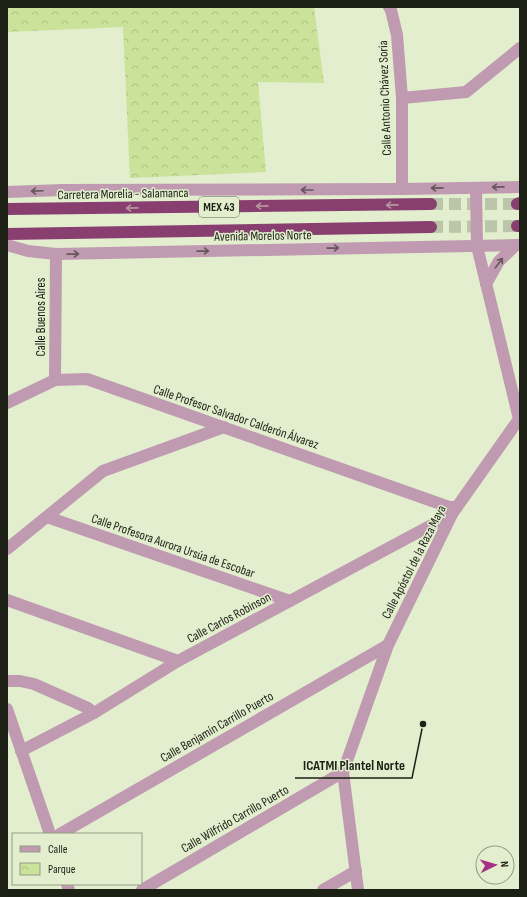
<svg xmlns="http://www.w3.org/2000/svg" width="527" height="897" viewBox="0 0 527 897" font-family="'Sofia Sans Condensed',sans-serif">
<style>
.park{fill:url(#park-crowns)}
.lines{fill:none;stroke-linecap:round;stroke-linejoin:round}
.highway-tunnel{stroke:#bac5a9;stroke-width:12;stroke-dasharray:12 6;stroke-linecap:butt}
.minor{stroke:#bf9ab1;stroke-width:12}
.highway{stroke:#883f70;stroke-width:12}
.oneway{stroke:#65575b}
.oneway2{stroke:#b5969f}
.labels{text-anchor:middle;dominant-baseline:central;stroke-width:3;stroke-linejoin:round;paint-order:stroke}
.shield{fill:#e2eece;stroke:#575e4c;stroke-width:1}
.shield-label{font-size:12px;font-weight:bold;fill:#1c2015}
.street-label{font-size:13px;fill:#1c2015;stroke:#e2eece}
.leader{fill:none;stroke:#1c2015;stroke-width:1.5}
.callout-dot{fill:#1c2015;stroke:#e2eece;stroke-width:1.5}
.callout-label{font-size:14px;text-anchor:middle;font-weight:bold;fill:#1c2015;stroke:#e2eece;stroke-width:3;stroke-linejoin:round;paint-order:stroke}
</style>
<defs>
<pattern id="park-crowns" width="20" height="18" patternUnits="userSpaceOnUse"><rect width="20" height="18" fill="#cae299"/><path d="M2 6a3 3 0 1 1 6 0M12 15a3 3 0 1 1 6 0" fill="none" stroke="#adc283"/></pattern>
</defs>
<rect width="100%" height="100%" fill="#e2eece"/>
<path class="park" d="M7,7H314L324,83L258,82L266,172L130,178L123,27L7,32Z"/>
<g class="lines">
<g class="highway-tunnel">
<path d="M431,204H517"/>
<path d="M431,227L517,226"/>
</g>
<g class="minor">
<path d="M389,7L391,10L397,35L402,98V189"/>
<path d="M402,98L466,92L520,48"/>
<path d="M7,192L63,190L402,189L520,187"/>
<path d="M7,245L28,251L56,254L520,245"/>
<path d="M486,284L499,261L516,245"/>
<path d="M55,380L56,254"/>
<path d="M7,403L55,380L87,379L449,507H457"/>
<path d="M47,517L290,601"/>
<path d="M7,549L103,471L224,427"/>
<path d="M7,600L178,661"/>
<path d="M7,681H20L34,684L88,708L94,713"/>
<path d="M7,709L50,834"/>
<path d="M21,751L94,713L178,661L452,514"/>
<path d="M60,834L388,645"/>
<path d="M67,884L69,890"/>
<path d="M142,890L343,772"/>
<path d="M323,890L356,871"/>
<path d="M358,890L343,772L388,645L452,514L519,419L477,246L476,188"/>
</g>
<g class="highway">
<path d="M517,204L520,203"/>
<path d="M7,209L431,204"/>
<path d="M517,226H520"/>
<path d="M7,234L431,227"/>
</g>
</g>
<defs><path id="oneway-shaft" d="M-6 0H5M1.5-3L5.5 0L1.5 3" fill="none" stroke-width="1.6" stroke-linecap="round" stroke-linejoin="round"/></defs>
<g class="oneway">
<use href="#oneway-shaft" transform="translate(498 187) rotate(179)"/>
<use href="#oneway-shaft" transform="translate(437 188) rotate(179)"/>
<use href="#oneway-shaft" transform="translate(307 190) rotate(180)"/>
<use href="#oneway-shaft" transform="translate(37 191) rotate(178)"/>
<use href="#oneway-shaft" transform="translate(333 248) rotate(-1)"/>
<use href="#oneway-shaft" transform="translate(203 251) rotate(-1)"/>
<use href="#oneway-shaft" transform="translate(73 254) rotate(-1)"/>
<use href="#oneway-shaft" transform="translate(499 263) rotate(-53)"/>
</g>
<g class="oneway2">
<use href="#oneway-shaft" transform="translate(392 205) rotate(179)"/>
<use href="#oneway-shaft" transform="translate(262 206) rotate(179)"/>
<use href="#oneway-shaft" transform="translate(132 208) rotate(179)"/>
</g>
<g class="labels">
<rect class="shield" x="199" y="197" width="40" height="20" rx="3"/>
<g class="shield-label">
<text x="219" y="207">MEX 43</text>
</g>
<g class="street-label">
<text transform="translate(385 98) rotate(-92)">Calle Antonio Chávez Soria</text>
<text transform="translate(123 194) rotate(-1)">Carretera Morelia - Salamanca</text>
<text transform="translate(263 236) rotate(-1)">Avenida Morelos Norte</text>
<text transform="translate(41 317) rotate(-90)">Calle Buenos Aires</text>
<text transform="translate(236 417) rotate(19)">Calle Profesor Salvador Calderón Álvarez</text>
<text transform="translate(173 546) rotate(19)">Calle Profesora Aurora Ursúa de Escobar</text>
<text transform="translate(414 562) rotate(-63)">Calle Apóstol de la Raza Maya</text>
<text transform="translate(229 618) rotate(-28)">Calle Carlos Robinson</text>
<text transform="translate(217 727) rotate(-30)">Calle Benjamín Carrillo Puerto</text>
<text transform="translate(235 819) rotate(-30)">Calle Wilfrido Carrillo Puerto</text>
</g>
</g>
<path class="leader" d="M423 724L412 778H295"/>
<circle class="callout-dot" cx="423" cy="724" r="4"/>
<g class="callout-label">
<text x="354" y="770">ICATMI Plantel Norte</text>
</g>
<rect width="527" height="897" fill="none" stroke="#1c2015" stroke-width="16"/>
<rect x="12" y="833" width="130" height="52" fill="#e2eece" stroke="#939c84"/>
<rect x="20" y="846" width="20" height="6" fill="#bf9ab1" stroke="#939c84"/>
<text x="48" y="853" font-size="12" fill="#1c2015">Calle</text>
<rect x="20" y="863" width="20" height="12" fill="url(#park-crowns)" stroke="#939c84"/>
<text x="48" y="873" font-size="12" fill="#1c2015">Parque</text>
<g transform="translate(495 865) rotate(85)"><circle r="19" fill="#e2eece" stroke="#939c84"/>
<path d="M0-3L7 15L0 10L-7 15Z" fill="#a72f85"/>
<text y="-6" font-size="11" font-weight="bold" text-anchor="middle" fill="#1c2015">N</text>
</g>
</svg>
